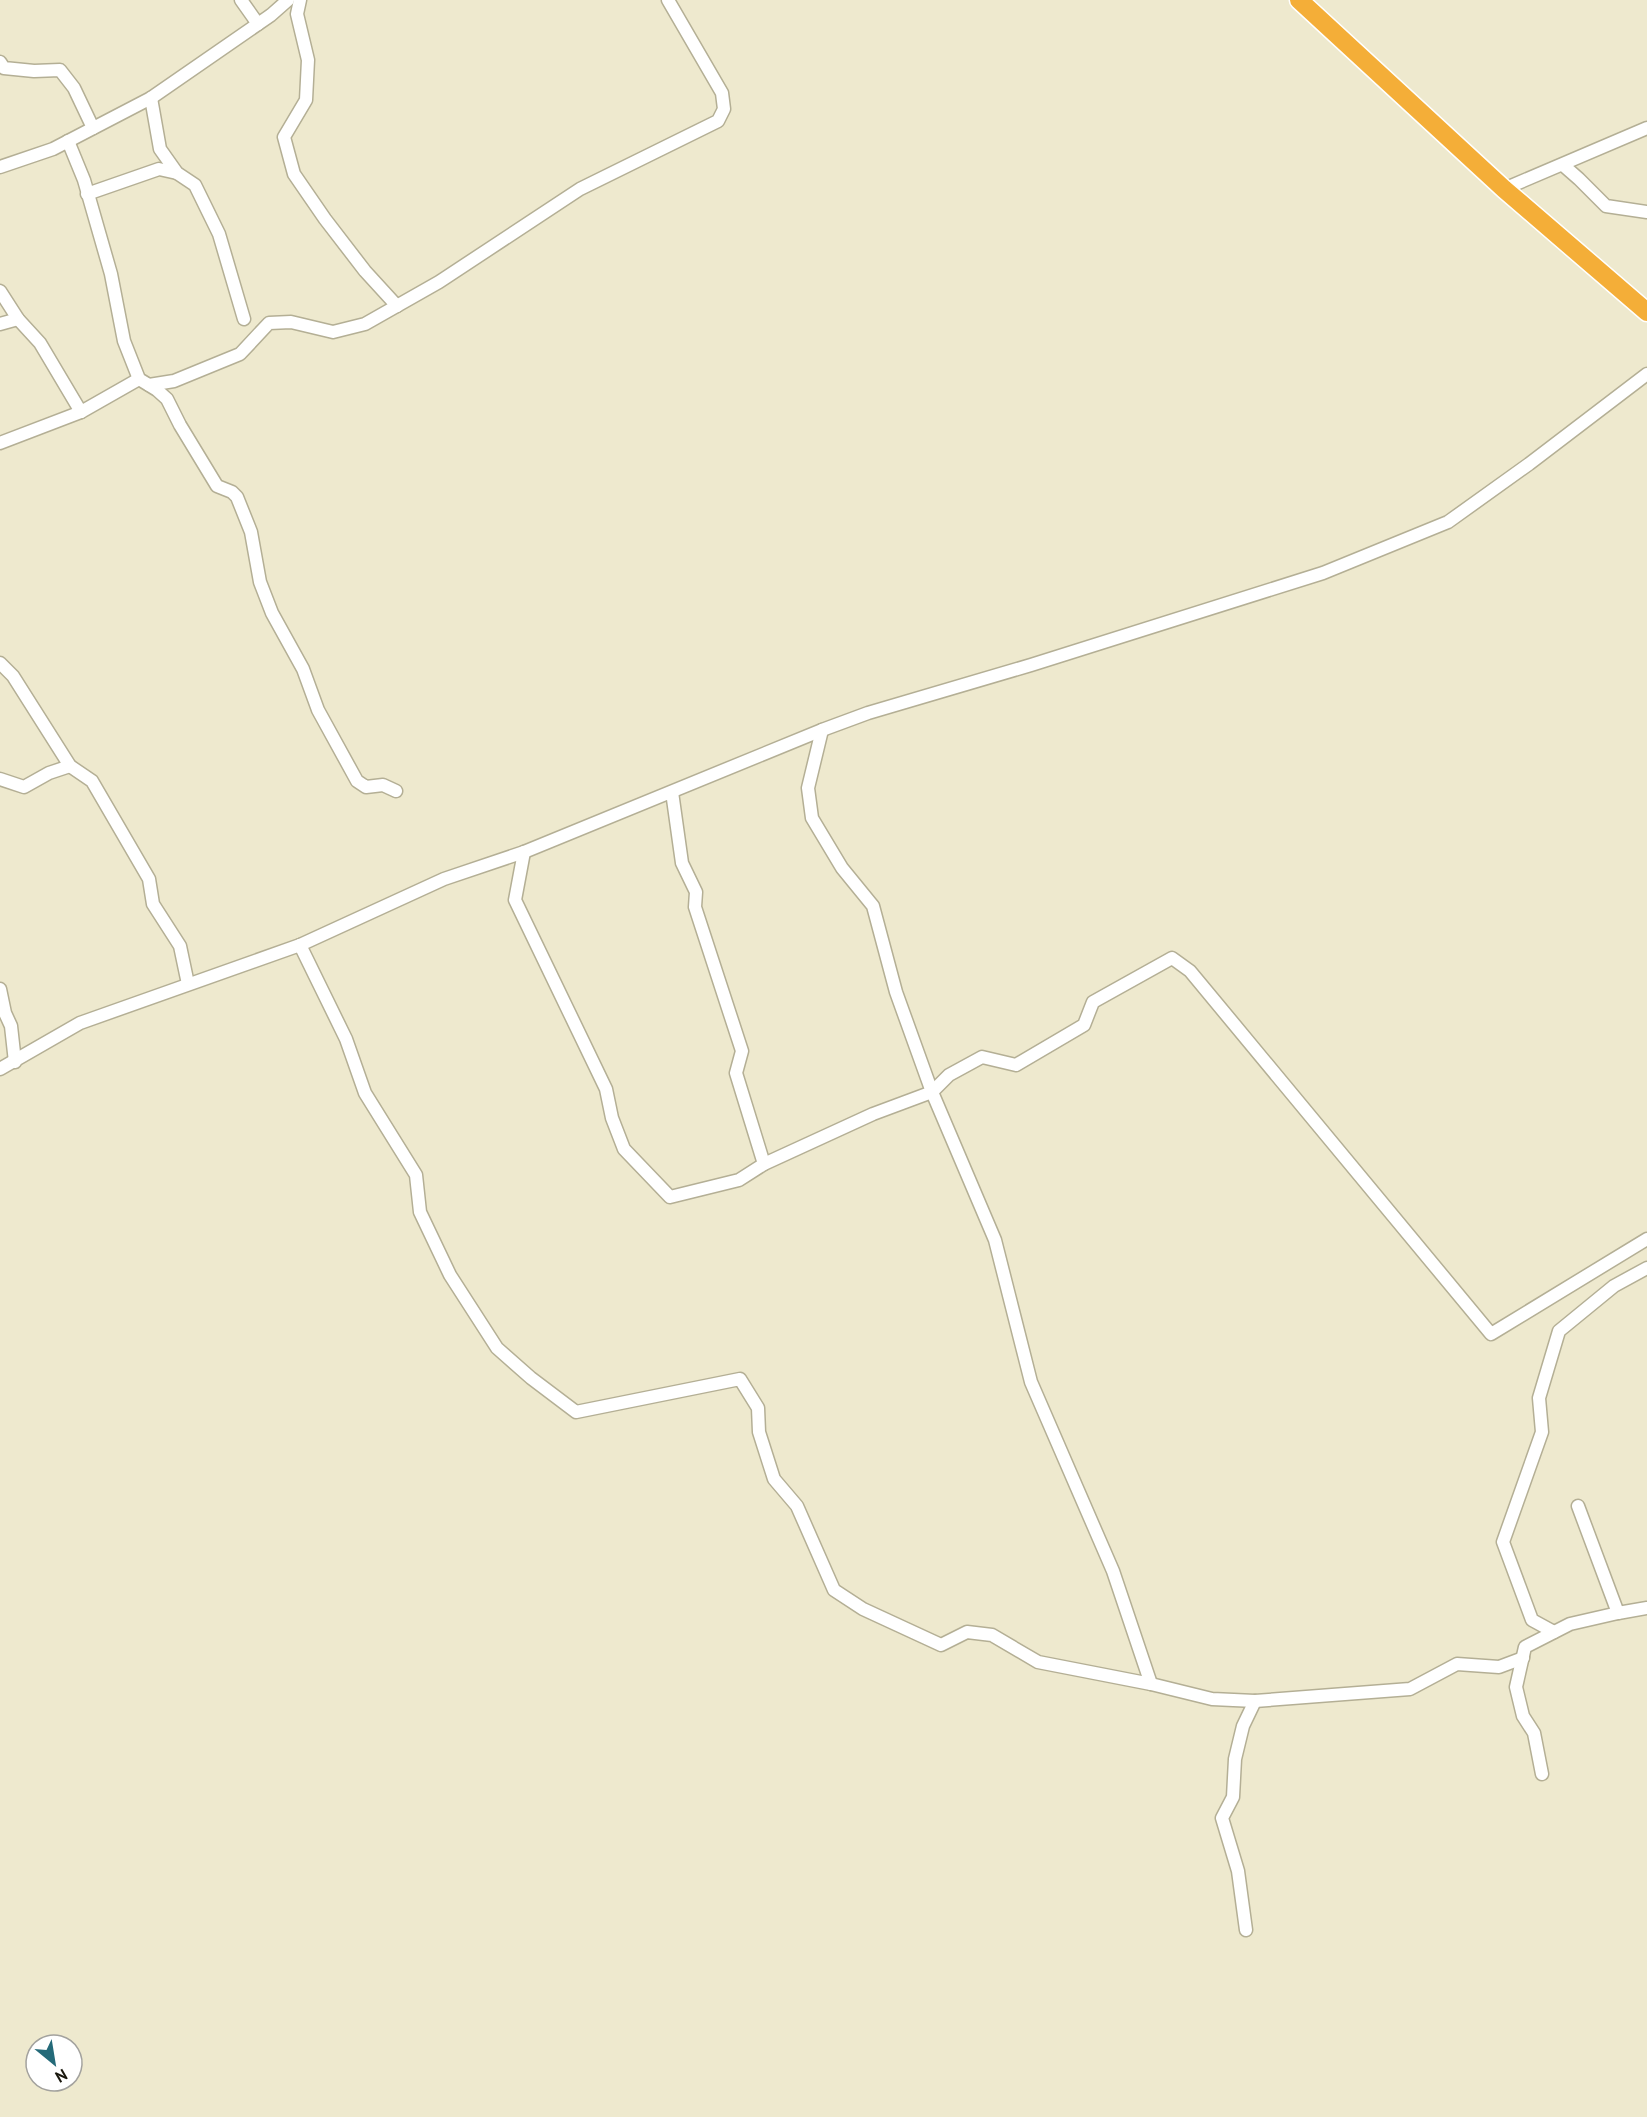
<svg xmlns="http://www.w3.org/2000/svg" width="1647" height="2117" viewBox="0 0 1647 2117" font-family="'PT Sans',sans-serif">
<style>
.lines{fill:none;stroke-linecap:round;stroke-linejoin:round}
.minor-casing{stroke:#b4af95;stroke-width:15}
.highway-casing{stroke:#fff;stroke-width:21}
.minor{stroke:#fff;stroke-width:12}
.highway{stroke:#f4ae38;stroke-width:18}
</style>
<rect width="100%" height="100%" fill="#eee9ce"/>
<g class="lines">
<defs>
<g id="minor">
<path d="M241,0L258,24"/>
<path d="M300,0L297,14L308,60L306,100L284,137L294,174L325,219L365,271L397,306"/>
<path d="M0,62L4,68L34,71L60,70L74,88L93,128"/>
<path d="M151,98L160,149L177,173L195,185L219,234L244,319"/>
<path d="M68,141L84,180L111,274L124,341L139,379L157,390L167,399L180,425L217,486L232,492L237,497L251,532L260,582L272,613L303,669L318,710L357,781L366,787L383,785L396,791"/>
<path d="M1563,165L1579,179L1606,206L1647,212"/>
<path d="M0,167L53,149L151,98L271,15L288,0"/>
<path d="M1504,189L1647,128"/>
<path d="M87,194L159,169L177,173"/>
<path d="M0,291L18,319L40,343L81,412"/>
<path d="M0,324L18,319"/>
<path d="M149,385L174,381L240,354L269,323L291,322L333,332L365,324L439,282L580,189L718,121L724,109L722,93L668,0"/>
<path d="M0,443L81,412L139,379"/>
<path d="M0,663L13,676L70,766L92,781L149,879L153,904L180,946L188,984"/>
<path d="M822,730L808,788L812,818L842,868L873,906L896,992L932,1092L995,1240L1031,1382L1113,1571L1151,1684"/>
<path d="M0,779L24,787L49,773L70,766"/>
<path d="M672,792L682,863L696,892L695,907L742,1051L736,1073L764,1164"/>
<path d="M524,852L515,900L606,1089L612,1118L624,1149L670,1197L739,1180L764,1164L873,1114L932,1092L949,1075L982,1057L1016,1065L1084,1025L1093,1002L1172,958L1190,971L1491,1334L1647,1239"/>
<path d="M300,945L346,1039L365,1093L416,1175L420,1212L450,1275L497,1348L531,1378L576,1412L740,1379L758,1408L759,1432L774,1479L797,1506L834,1590L863,1609L941,1645L967,1632L992,1635L1038,1662L1151,1684L1212,1699L1255,1701L1410,1689L1457,1664L1499,1667L1523,1658"/>
<path d="M0,989L5,1013L11,1026L15,1062"/>
<path d="M0,1069L80,1023L300,945L444,879L524,852L822,730L868,713L1031,665L1323,573L1448,522L1529,464L1647,374"/>
<path d="M1578,1506L1618,1613"/>
<path d="M1554,1632L1532,1620L1503,1542L1542,1432L1539,1398L1559,1331L1614,1286L1647,1268"/>
<path d="M1542,1774L1534,1733L1523,1716L1516,1687L1525,1647L1570,1624L1618,1613L1647,1608"/>
<path d="M1246,1930L1238,1871L1222,1818L1233,1797L1235,1759L1243,1726L1255,1701"/>
</g>
<path id="highway" d="M1299,0L1504,189L1647,312"/>
</defs>
<use href="#minor" class="minor-casing"/>
<use href="#highway" class="highway-casing"/>
<use href="#minor" class="minor"/>
<use href="#highway" class="highway"/>
</g>
<g transform="translate(54 2063) rotate(150)"><circle r="28" fill="#ffffff" stroke="#a3a29e" stroke-width="1.5"/>
<path d="M0-4.5L10 22L0 15L-10 22Z" fill="#246a79"/>
<text y="-9" font-size="16" font-weight="bold" text-anchor="middle" fill="#19170d">N</text>
</g>
</svg>
